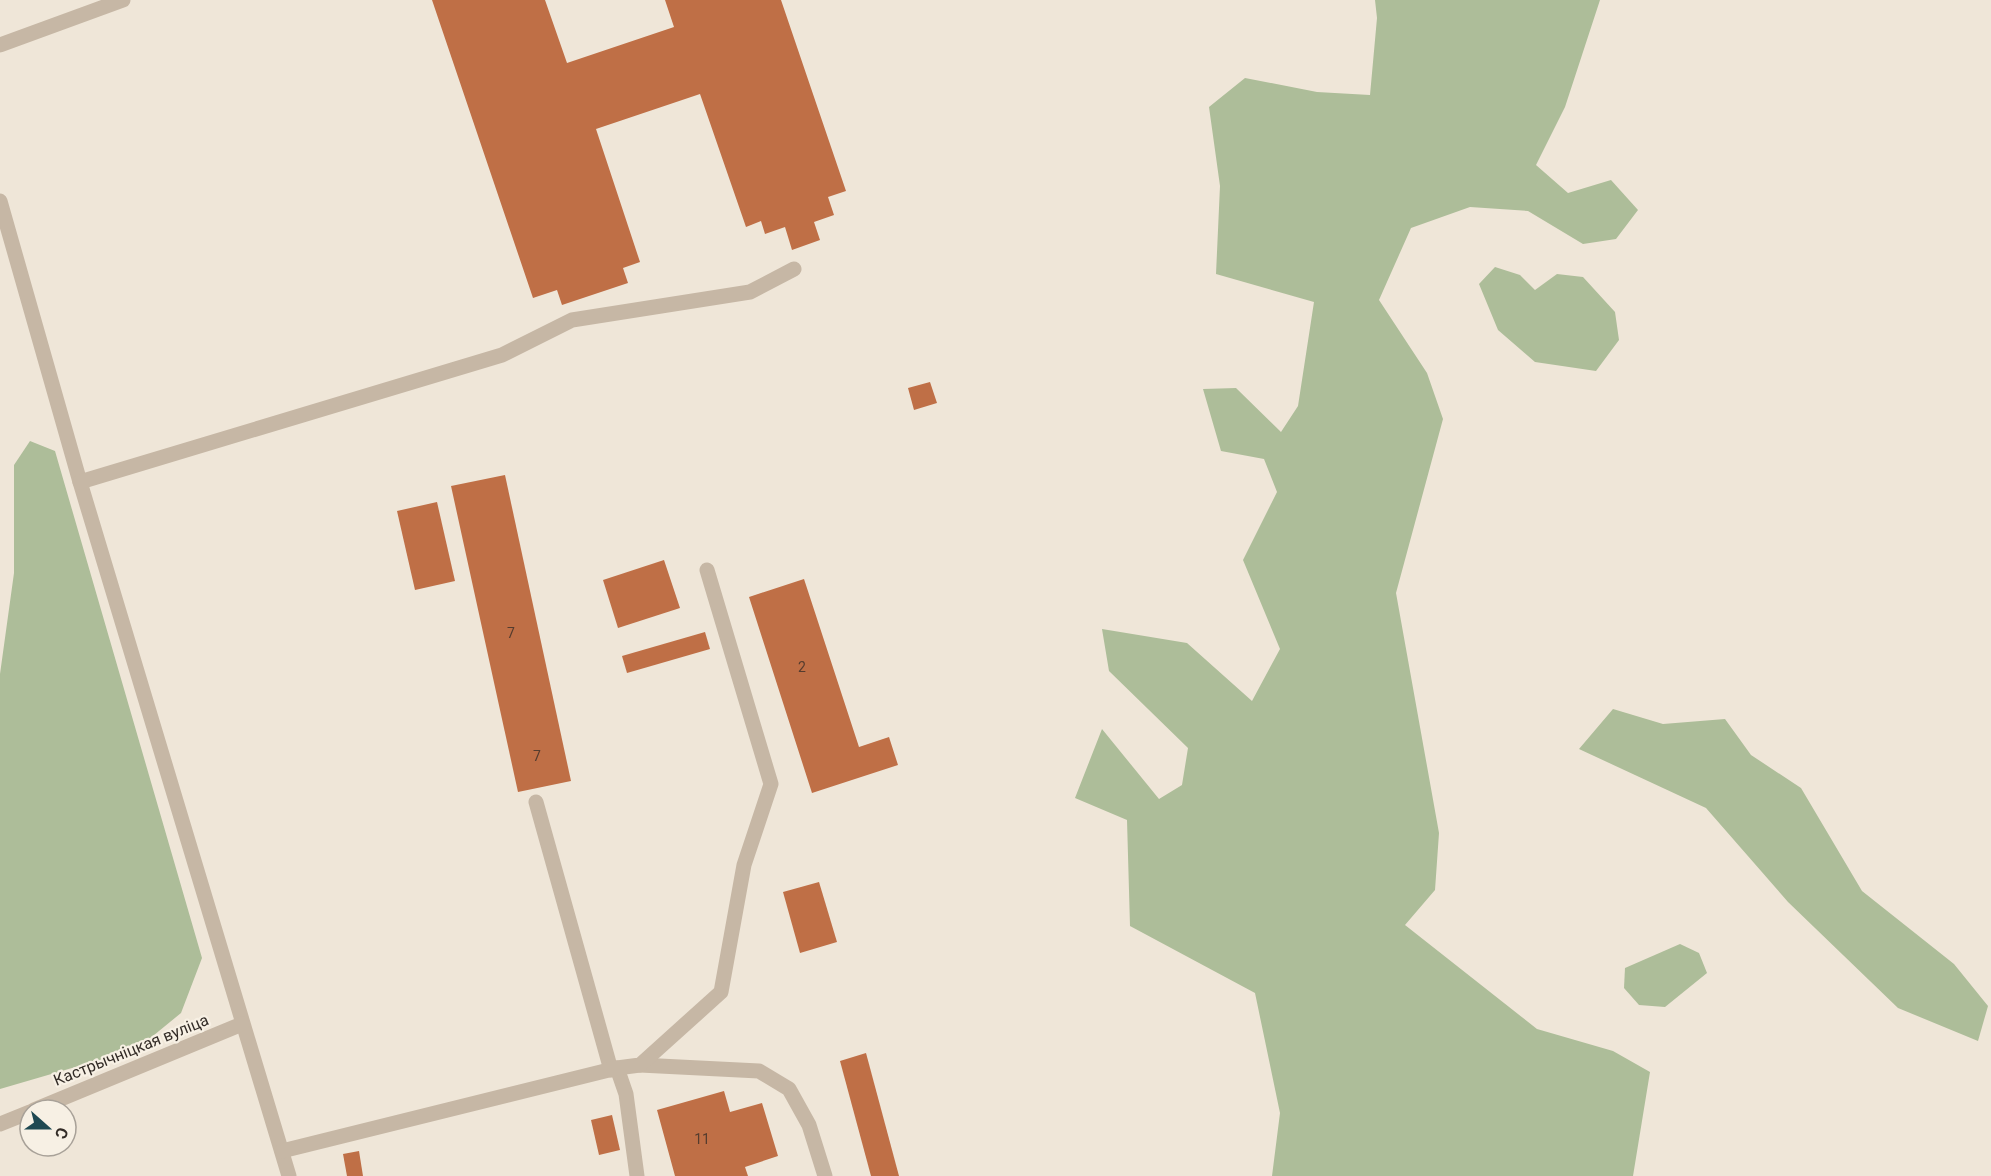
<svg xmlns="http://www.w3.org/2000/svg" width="1991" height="1176" viewBox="0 0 1991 1176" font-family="Roboto,sans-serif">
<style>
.green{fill:#adbd99}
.building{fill:#bf6f46}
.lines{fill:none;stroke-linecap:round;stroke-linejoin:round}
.minor{stroke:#c6b7a5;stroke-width:15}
.labels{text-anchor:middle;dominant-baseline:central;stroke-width:4.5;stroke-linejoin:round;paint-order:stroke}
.number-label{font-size:14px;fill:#553c2e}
.street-label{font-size:16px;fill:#322b26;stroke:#f7f0e4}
</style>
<rect width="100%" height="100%" fill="#efe6d8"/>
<g class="green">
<path d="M1375,0H1600L1565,107L1536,165L1568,193L1611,180L1638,210L1616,239L1583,244L1528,211L1470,207L1411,228L1379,300L1427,373L1443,419L1396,593L1439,833L1435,890L1405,925L1537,1029L1613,1051L1650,1072L1633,1176H1272L1280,1113L1255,993L1130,926L1127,820L1075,798L1102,729L1159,799L1182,785L1188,748L1109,671L1102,629L1187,643L1252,701L1280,649L1243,560L1277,492L1264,459L1221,451L1203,389L1236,388L1281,432L1298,406L1314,302L1216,274L1220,186L1209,107L1245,78L1317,92L1370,95L1377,18Z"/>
<path d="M1495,267L1520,275L1535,290L1557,274L1583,277L1615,312L1619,340L1596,371L1535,362L1498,330L1479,284Z"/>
<path d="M30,441L55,451L202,958L181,1013L137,1049L0,1089V674L14,573V465Z"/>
<path d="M1613,709L1663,724L1725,719L1751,755L1801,788L1862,891L1954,964L1988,1006L1978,1041L1898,1008L1788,902L1706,808L1579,749Z"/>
<path d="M1680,944L1699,953L1707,973L1665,1007L1639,1005L1624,988L1625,968Z"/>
</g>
<g class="building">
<path d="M432,0H545L567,63L674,27L665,0H781L846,191L828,197L834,215L814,222L820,240L792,250L785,227L765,234L761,221L746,227L700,94L596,129L640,262L623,268L628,283L562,305L557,290L533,298Z"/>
<path d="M930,382L937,403L914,410L908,388Z"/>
<path d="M505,475L571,781L518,792L451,486Z"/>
<path d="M437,502L455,581L415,590L397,511Z"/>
<path d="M664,560L680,608L618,628L603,580Z"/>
<path d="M804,579L859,747L889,737L898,765L812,793L749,597Z"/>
<path d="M705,632L710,649L627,673L622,656Z"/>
<path d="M819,882L837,942L800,953L783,892Z"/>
<path d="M866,1053L899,1176H871L840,1061Z"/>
<path d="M724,1091L730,1112L762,1103L778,1156L745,1167L748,1176H675L657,1110Z"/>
<path d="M612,1115L620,1150L599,1155L591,1120Z"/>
<path d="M359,1151L363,1176H347L343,1154Z"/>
</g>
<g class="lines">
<g class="minor">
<path d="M0,45L123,0"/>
<path d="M0,201L80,482L289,1176"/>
<path d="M80,482L502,355L572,320L750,292L794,269"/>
<path d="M536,802L611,1070"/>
<path d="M640,1065L759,1071L789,1089L809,1125L825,1176"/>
<path d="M617,1068L626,1094L637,1176"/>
<path d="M34,1110L242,1024"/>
<path d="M0,1124L30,1112"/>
<path d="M282,1151L617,1068L640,1065L721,992L744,865L771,784L707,570"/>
</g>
</g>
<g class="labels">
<g class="number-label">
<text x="511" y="633">7</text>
<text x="802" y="667">2</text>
<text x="537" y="756">7</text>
<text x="702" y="1139">11</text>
</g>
<g class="street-label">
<text transform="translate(131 1050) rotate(-22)">Кастрычніцкая вуліца</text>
</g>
</g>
<g transform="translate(48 1128) rotate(111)"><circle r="28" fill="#f7f0e4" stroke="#a8a198" stroke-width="1.5"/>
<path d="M0-4.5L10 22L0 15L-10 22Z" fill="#1e4851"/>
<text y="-9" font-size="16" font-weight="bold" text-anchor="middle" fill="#322b26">С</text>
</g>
</svg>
